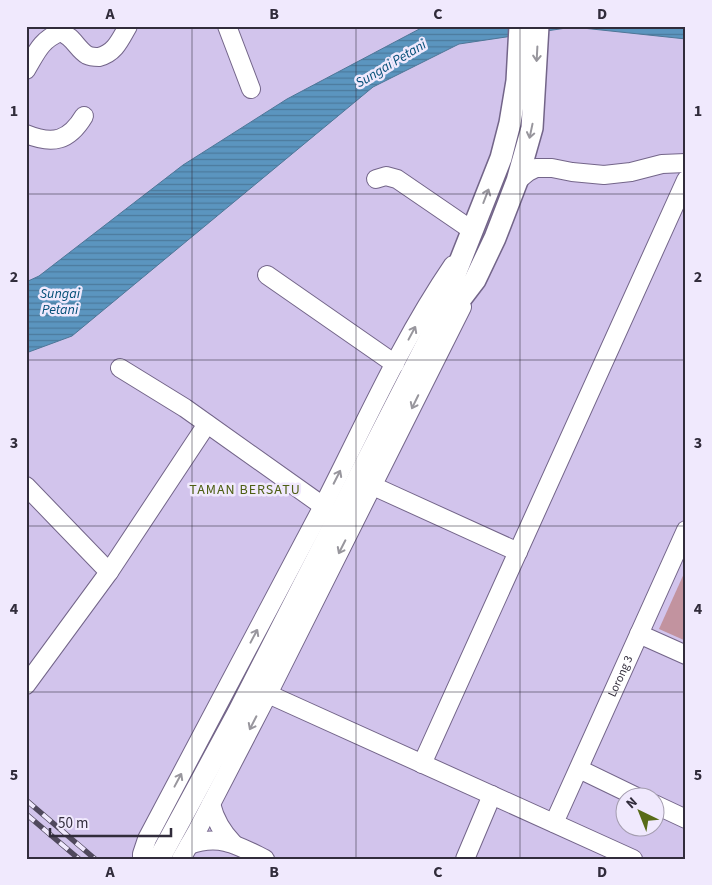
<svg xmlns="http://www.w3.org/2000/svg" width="712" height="885" viewBox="0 0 712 885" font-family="'Source Sans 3',sans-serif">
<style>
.park{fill:#c2939f}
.water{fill:url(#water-rules);stroke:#4e7697}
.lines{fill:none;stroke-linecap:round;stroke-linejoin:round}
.minor-casing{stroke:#736589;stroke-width:20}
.tertiary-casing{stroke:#736589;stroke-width:24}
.minor{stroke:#fff;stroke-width:18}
.tertiary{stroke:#fff;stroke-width:21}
.rail-casing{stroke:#50495d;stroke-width:5.5}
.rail{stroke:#f0e9fd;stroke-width:4;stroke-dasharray:11;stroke-linecap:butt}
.oneway{stroke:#98969d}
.grid{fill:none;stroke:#312c3b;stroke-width:1;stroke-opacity:0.55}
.labels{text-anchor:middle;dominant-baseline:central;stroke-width:5;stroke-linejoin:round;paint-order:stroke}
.street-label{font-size:12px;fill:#312c3b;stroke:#f0e9fd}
.water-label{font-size:14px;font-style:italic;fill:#044f78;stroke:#f0e9fd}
.neighbourhood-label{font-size:14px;letter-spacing:1px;fill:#4e5f13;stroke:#f0e9fd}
.neatline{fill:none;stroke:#312c3b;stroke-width:2}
.grid-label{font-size:16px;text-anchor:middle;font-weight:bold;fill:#312c3b}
</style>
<defs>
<pattern id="water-rules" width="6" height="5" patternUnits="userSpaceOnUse" patternTransform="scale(1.25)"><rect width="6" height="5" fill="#5b95bf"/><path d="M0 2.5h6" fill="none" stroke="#4c7a9c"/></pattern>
</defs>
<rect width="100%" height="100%" fill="#d2c4ec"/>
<path class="park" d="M686,569V641L659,629Z"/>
<path class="water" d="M425,26H686V39L573,27L459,44L373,87L72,336L26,353V282L39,276L183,165L287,99Z"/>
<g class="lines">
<defs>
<g id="minor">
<path d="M227,26L251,89"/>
<path d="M26,70C37,52 40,41 60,32C73,36 77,49 87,55C91,57 95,57 99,57C115,53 120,40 128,26"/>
<path d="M26,134C53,145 69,141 84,116"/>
<path d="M376,179L386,176L397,179L473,231"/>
<path d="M517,181L528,172L536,168H552L572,172L604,175L631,172L662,164L686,163"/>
<path d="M267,275L395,364"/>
<path d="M120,368L185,408L323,506"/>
<path d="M26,486L109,572"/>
<path d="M373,486L518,552"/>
<path d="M639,634L686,655"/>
<path d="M26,685L109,572L207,424"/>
<path d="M268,694L633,859"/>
<path d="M422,764L686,180"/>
<path d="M579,769L639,798"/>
<path d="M211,804C215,820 222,832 233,843"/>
<path d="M654,804L686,819"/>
<path id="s1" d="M554,823L686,530"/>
<path d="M189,845C220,834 237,845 265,859"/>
<path d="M142,859V854L147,839C205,728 264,618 322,508C364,426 401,341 453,265"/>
<path d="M181,859L197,831L268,694L462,307"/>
<path d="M465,859L492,795"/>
</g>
<g id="tertiary">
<path d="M443,322L475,280L495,238L517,181L532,128L538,26"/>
<path d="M159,859L238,713L429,340L501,158L510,123L517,81L520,26"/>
</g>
</defs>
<use href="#minor" class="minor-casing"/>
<use href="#tertiary" class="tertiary-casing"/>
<use href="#minor" class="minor"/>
<use href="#tertiary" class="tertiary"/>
<defs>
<g id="rail">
<path d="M26,800L95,859"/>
<path d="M26,814L79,859"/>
</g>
</defs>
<use href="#rail" class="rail-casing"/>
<use href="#rail" class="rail"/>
</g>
<defs><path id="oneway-shaft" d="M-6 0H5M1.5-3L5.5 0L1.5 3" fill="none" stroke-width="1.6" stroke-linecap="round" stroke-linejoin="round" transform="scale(1.25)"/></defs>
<g class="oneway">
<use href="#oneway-shaft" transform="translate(537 54) rotate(93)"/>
<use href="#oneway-shaft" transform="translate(531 131) rotate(102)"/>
<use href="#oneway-shaft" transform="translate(486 196) rotate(-69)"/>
<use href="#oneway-shaft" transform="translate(412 333) rotate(-62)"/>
<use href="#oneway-shaft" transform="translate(415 402) rotate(116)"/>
<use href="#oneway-shaft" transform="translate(337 477) rotate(-63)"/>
<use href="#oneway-shaft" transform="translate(342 547) rotate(117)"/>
<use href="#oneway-shaft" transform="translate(254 636) rotate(-62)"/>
<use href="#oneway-shaft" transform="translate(253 723) rotate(117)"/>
<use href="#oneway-shaft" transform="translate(178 780) rotate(-62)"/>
</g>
<path class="grid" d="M192,26V859M356,26V859M520,26V859M26,194H686M26,360H686M26,526H686M26,692H686"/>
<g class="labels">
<g class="street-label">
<text stroke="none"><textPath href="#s1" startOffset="161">Lorong 3</textPath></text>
</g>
<g class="water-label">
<text transform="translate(391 64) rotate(-31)">Sungai Petani</text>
<text x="60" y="294">Sungai<tspan x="60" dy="16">Petani</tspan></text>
</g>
<g class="neighbourhood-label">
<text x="245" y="490">TAMAN BERSATU</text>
</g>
</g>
<rect width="712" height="885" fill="none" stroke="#f0e9fd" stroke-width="55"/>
<g transform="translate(640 812) rotate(317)"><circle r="24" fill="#f0e9fd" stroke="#a49daf"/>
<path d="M0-4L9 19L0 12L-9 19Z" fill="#586b18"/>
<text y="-8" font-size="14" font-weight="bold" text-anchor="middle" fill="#312c3b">N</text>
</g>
<path d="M50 828v8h121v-8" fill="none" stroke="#312c3b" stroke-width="2.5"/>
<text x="58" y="828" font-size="15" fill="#312c3b" stroke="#f0e9fd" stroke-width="4" paint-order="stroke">50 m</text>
<rect x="28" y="28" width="656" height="830" class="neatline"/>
<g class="grid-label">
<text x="110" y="19">A</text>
<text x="274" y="19">B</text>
<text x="438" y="19">C</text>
<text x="602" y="19">D</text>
<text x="14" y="116">1</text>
<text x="698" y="116">1</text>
<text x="14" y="282">2</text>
<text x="698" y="282">2</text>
<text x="14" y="448">3</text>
<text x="698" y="448">3</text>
<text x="14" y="614">4</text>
<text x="698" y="614">4</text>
<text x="14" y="780">5</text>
<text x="698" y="780">5</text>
<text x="110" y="877">A</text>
<text x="274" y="877">B</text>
<text x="438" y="877">C</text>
<text x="602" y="877">D</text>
</g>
</svg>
